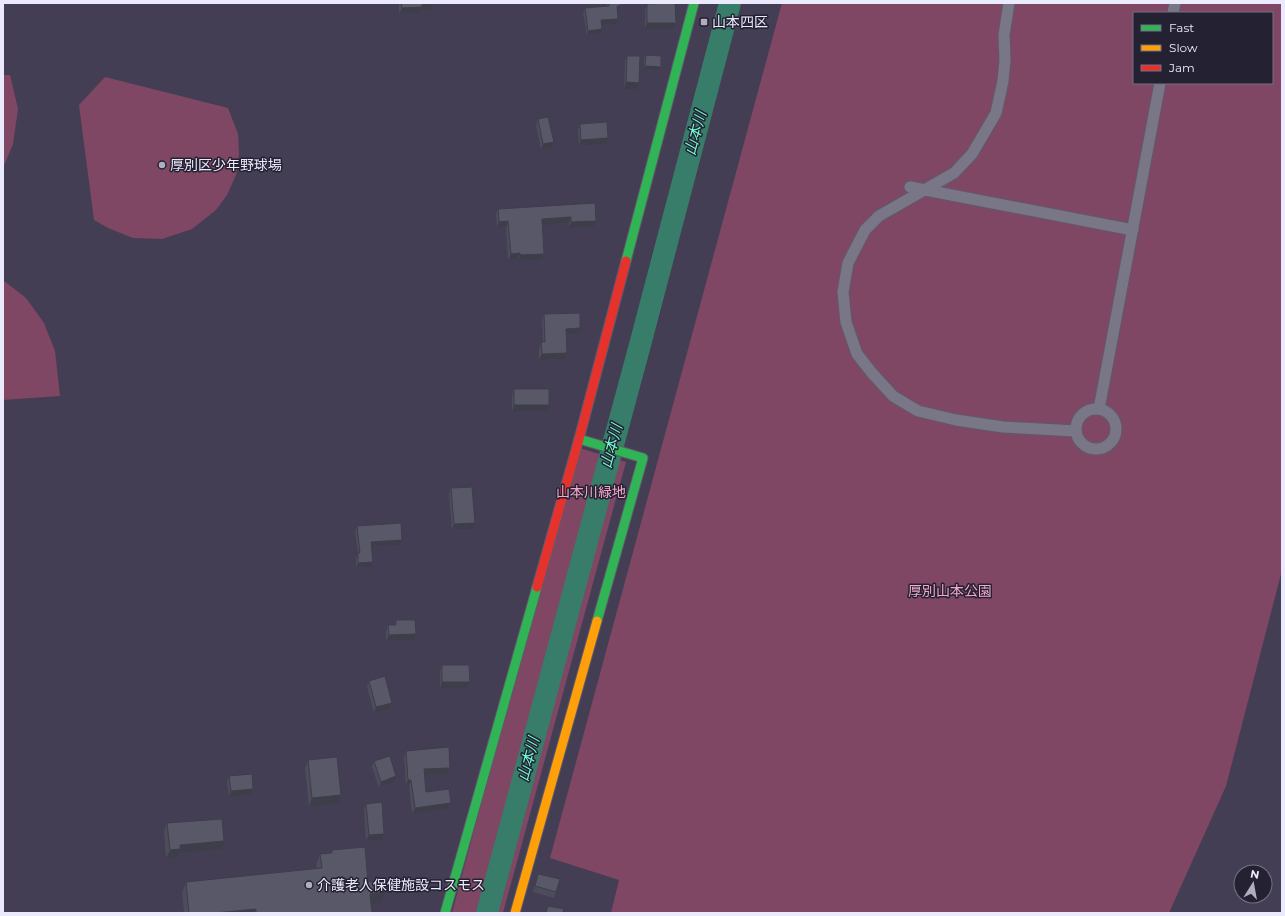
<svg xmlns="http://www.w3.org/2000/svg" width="1285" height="916" viewBox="0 0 1285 916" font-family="Montserrat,'Noto Sans JP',sans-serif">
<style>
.green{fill:#804764;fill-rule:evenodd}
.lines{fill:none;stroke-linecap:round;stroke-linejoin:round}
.river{stroke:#387c6a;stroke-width:22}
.street-casing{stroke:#5e5a6b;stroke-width:13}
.fast-casing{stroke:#5e5a6b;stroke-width:11}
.slow-casing{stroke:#5e5a6b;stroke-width:11}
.jam-casing{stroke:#5e5a6b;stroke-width:11}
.street{stroke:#797787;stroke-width:11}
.fast{stroke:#30b455;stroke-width:9}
.slow{stroke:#ff9f0a;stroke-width:9}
.jam{stroke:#e5322d;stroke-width:9}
.wall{fill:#4c4c5a}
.shaded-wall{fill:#3e3e4a}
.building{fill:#585869;stroke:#3e3e4a}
.poi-dot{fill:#b0adc1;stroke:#242132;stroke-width:1.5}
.labels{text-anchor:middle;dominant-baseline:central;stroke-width:3;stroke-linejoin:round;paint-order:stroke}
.poi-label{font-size:14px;fill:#ebe9fc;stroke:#242132;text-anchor:start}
.park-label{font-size:14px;fill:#f5a8ca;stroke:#242132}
.water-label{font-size:15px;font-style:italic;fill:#71fbd3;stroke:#242132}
</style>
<rect width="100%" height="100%" fill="#433e54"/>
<g class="green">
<path d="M782,3H1282V570L1226,786L1169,913H611L619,880L550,858ZM1134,13H1272V83H1134Z"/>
<path d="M3,75H10L18,109L13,144L3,168Z"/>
<path d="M105,77L228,108L238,134L239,154L236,175L227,195L216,210L192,229L162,239L133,238L108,228L94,220L79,105Z"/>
<path d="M3,280L26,298L44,323L55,351L60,396L3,400Z"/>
<path d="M576,447L626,462L503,913H452Z"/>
</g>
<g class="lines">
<path class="river" d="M487,913L641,341L730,3"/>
<defs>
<g id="street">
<path d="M1009,3L1004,35L1005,60L1003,81L996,113L972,154L954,173L879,216L865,230L848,263L843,292L846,322L857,354L872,373L893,396L918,411L956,420L1003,427L1076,431"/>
<path d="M1173,13L1175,3"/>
<path d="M910,187L1133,230"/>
<circle cx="1096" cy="429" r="20"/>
<path d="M1099,409L1160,83"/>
</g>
<g id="fast">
<path d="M626,261L694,3"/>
<path d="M579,439L643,458L597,621"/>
<path d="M445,913L537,587"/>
</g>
<path id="slow" d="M515,913L597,621"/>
<path id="jam" d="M537,587L579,439L626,261"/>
</defs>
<use href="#street" class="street-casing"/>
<use href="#fast" class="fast-casing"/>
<use href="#slow" class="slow-casing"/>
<use href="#jam" class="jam-casing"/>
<use href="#street" class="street"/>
<use href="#fast" class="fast"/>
<use href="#slow" class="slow"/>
<use href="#jam" class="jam"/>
</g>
<g class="wall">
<path d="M399,3H434V4L432,10H421L420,13L399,14Z"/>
<path d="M607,3H620L618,11H617L616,24L602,25L601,34L587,36L583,13L585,8L607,6Z"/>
<path d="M647,4L676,23L673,29H645V10Z"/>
<path d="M646,55L661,67L660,70L644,69V58Z"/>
<path d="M627,56L637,89H624L625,62Z"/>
<path d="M538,119L552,148L541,150L536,125Z"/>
<path d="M580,124L606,144L579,146L578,130Z"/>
<path d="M498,209L596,221L594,227L569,228V223L543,224L544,254L542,260L518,261V259L508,260L506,227L497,228L496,214Z"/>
<path d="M544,314L578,334L567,335V353L565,359L539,360V348L541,342H543L542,320Z"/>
<path d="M514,389L549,405L547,411L512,412V395Z"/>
<path d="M451,488L473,529L452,530L449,494Z"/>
<path d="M357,526L400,545L371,547V567L356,568V558L358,553L355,531Z"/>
<path d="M396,620L414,640L386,641V631L388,625H395Z"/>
<path d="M442,665L470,682L467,688H440V671Z"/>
<path d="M369,681L392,703L390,709L374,713L367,687Z"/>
<path d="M406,751L450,768L448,774L425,775L426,792L451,803L449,809L412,814L409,786H406L404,757Z"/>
<path d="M308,760L338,804L309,807L305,769Z"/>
<path d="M374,761L394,782L379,788L372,767Z"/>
<path d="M229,776L253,789L251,795L229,797L227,782Z"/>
<path d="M366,804L382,840L366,841L364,810Z"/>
<path d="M167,823L221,850L179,853L177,858L166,859L164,832Z"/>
<path d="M332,850L368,882L381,903L371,904L372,913H184L182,893L186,882L317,868L316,865L320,854L331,853Z"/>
<path d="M538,874L556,892L554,898L533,892Z"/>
</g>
<g class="shaded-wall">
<path d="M422,4H434L432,10H421L420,13L399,14L402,8Z"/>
<path d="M617,6H620L618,11H615Z"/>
<path d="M618,19L616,24L599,25L601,20Z"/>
<path d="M647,23H676L673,29H645Z"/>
<path d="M602,29L601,34L587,36L588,31Z"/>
<path d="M645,66L661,67L660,70L644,69Z"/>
<path d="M626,82L639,83L637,89H624Z"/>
<path d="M608,138L606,144L579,146L581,140Z"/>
<path d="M554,142L552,148L541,150L543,144Z"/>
<path d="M571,217L569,223L540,225L542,219Z"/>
<path d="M508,221L506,227L497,228L499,222Z"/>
<path d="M596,221L594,227L569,228L571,222Z"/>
<path d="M520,253L518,259L508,260L511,254Z"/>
<path d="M544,254L542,260L518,261L520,255Z"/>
<path d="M580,328L578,334L564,335L566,329Z"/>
<path d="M567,353L565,359L539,360L542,354Z"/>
<path d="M514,405H549L547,411L512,412Z"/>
<path d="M475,523L473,529L452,530L454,524Z"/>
<path d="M402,540L400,545L369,547L371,542Z"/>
<path d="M373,562L371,567L356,568L358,563Z"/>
<path d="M416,634L414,640L386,641L389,635Z"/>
<path d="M442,682H470L467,688H440Z"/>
<path d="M392,703L390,709L374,713L376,707Z"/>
<path d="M450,768L448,774L422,775L424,769Z"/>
<path d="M396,776L394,782L379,788L381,782Z"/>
<path d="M408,780H411L409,786H406Z"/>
<path d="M253,789L251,795L229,797L231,791Z"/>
<path d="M341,795L338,804L309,807L312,798Z"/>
<path d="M451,803L449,809L412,814L415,808Z"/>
<path d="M384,834L382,840L366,841L369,835Z"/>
<path d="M224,841L221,850L179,853L177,858L166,859L170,850L180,845Z"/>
<path d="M385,892L381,903L366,905L370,894Z"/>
<path d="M256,909L254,913H215Z"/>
</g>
<g class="building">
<path d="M401,3H434V4H422V7L402,8Z"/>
<path d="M609,3H620V6H617L618,19L601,20L602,29L588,31L585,8L609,6Z"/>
<path d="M675,3L676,23H647V4Z"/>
<path d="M646,55L661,56V67L645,66Z"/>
<path d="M627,56H640L639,83L626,82Z"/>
<path d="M548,117L554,142L543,144L538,119Z"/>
<path d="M607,122L608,138L581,140L580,124Z"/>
<path d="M595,203L596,221L571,222V217L542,219L544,254L520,255V253L511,254L508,221L499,222L498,209Z"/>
<path d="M580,313V328L566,329L567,353L542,354L541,342H545L544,314Z"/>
<rect x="514" y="389" width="35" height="16"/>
<path d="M472,487L475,523L454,524L451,488Z"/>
<path d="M401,523L402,540L371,542L373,562L358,563V553H360L357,526Z"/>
<path d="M396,620H415L416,634L389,635L388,625H396Z"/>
<path d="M442,665H469L470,682H442Z"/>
<path d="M385,676L392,703L376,707L369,681Z"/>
<path d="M449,747L450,768L424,769L426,792L449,789L451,803L415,808L411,780H408L406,751Z"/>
<path d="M390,756L396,776L381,782L374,761Z"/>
<path d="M337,757L341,795L312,798L308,760Z"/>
<path d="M252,774L253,789L231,791L229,776Z"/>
<path d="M382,802L384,834L369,835L366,804Z"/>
<path d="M222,819L224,841L180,845V849L170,850L167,823Z"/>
<path d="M365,847L368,882L384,881L385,892L370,894L372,913H256V909L215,913H189L186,882L322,868L320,854L332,853V850Z"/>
<path d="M538,874L560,879L556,892L535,886Z"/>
<path d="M548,906L564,909L563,912L567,913H546Z"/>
</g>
<g class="poi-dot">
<rect x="700" y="18" width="8" height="8" rx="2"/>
<circle cx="162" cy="165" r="4"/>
<circle cx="309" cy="885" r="4"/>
</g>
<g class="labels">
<g class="poi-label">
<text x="712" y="22">山本四区</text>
<text x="170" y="165">厚別区少年野球場</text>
<text x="317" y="885">介護老人保健施設コスモス</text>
</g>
<g class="park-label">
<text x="591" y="492">山本川緑地</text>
<text x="950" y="591">厚別山本公園</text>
</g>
<g class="water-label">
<text transform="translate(695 133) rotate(-75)">山本川</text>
<text transform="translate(611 446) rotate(-75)">山本川</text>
<text transform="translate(528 759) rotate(-75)">山本川</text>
</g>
</g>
<rect width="1285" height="916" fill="none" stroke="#ebe9fc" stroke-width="8"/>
<rect x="1133" y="12" width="140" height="72" fill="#242132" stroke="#747183"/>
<rect x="1141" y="25" width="20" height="6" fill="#30b455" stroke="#747183"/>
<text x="1169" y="32" font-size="12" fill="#ebe9fc">Fast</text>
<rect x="1141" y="45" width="20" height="6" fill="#ff9f0a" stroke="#747183"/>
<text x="1169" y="52" font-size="12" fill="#ebe9fc">Slow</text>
<rect x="1141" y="65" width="20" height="6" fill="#e5322d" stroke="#747183"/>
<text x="1169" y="72" font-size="12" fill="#ebe9fc">Jam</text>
<g transform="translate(1253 884) rotate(11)"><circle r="19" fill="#242132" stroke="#747183"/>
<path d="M0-3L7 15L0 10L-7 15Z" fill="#b0adc1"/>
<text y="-6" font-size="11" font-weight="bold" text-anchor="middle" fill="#ebe9fc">N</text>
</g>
</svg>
